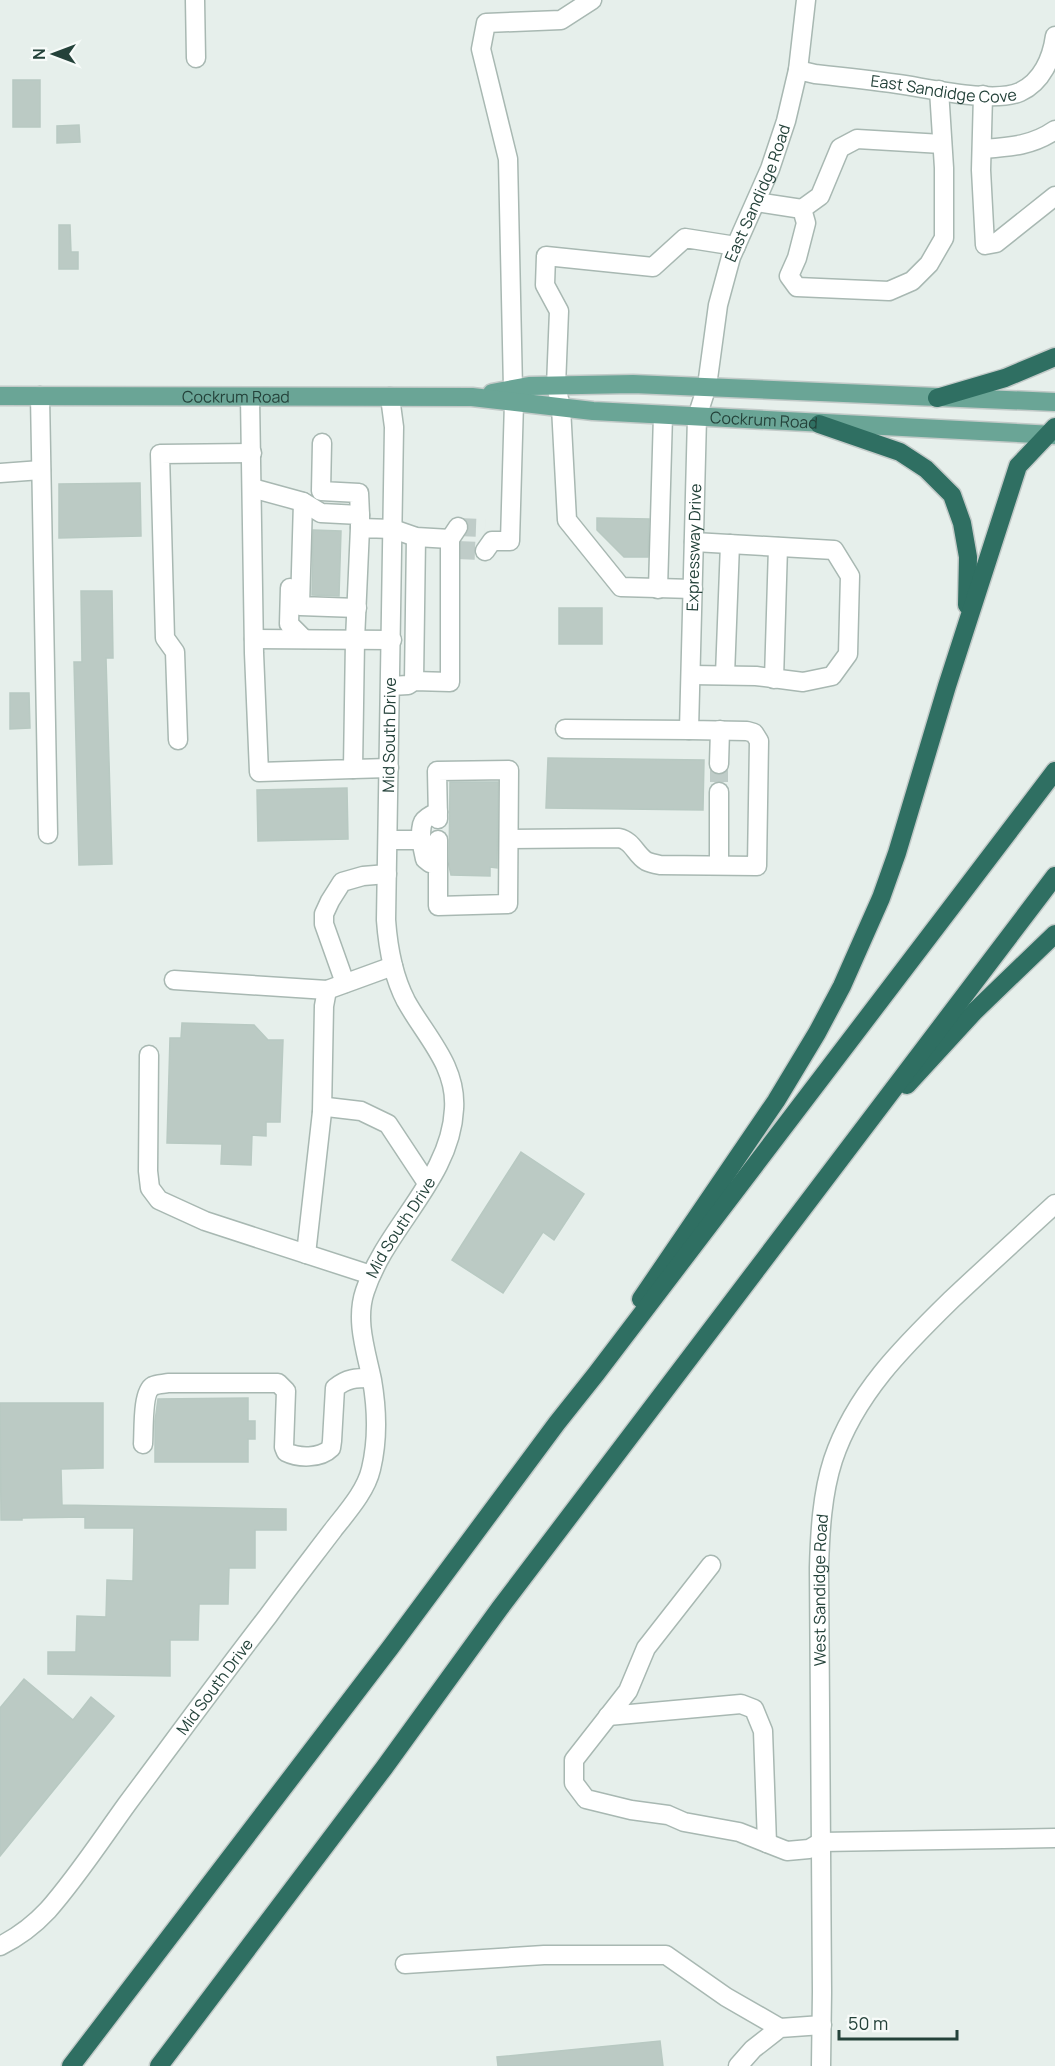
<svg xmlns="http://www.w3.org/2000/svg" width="1055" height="2066" viewBox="0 0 1055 2066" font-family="Manrope,sans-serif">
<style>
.building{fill:#bbcac4;stroke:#b8c9c2;stroke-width:1.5}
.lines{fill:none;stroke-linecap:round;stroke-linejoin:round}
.minor-tunnel{stroke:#bfccc8;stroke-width:18;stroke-dasharray:18 9;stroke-linecap:butt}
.minor-casing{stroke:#a8b8b2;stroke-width:21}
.major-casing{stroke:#c2cac8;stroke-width:21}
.highway-casing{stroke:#c2cac8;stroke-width:21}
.minor{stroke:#fff;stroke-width:18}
.major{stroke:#6aa596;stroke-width:18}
.highway{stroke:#2f6f62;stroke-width:18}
.labels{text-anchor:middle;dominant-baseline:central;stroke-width:4.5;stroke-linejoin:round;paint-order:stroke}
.street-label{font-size:16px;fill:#24423a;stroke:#f7fbf9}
</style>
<rect width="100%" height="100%" fill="#e6efeb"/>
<g class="building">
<rect x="13" y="80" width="27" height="47"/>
<path d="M79,125L80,142L57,143V126Z"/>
<path d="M59,225H70L71,252H78V269H59Z"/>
<path d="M140,483L141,536L59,538V484Z"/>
<path d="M597,518L649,519L648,557H624L597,530Z"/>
<path d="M313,530L341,531L339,596L312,595Z"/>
<path d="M81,591H112L113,658H106L112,864L79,865L74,662H82Z"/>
<rect x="559" y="608" width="43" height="36"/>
<path d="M10,693H29L30,728L10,729Z"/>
<path d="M548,758L704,760L703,810L546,808Z"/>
<path d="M450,782H498L497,868L490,867V876L451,875L449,866Z"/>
<path d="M347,788L348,839L258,841L257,790Z"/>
<path d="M182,1023L254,1025L268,1040H283L280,1122H266V1136L252,1135L251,1165L221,1164L222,1144L167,1143L170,1038H181Z"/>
<path d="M521,1152L584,1194L554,1240L543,1232L503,1293L452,1260Z"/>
<path d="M248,1398V1421H255V1439H248V1462H155V1421L158,1399Z"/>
<path d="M0,1403H103V1468L61,1469L62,1505L286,1509V1530H255V1568H229L228,1604H199L198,1640H170V1676L48,1674V1652H76L77,1616L106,1617L107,1580L133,1581L134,1528H85V1517L22,1518V1520H1Z"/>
<path d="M24,1679L73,1720L91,1697L114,1716L0,1856V1708Z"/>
<path d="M660,2041L663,2066H498L497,2057Z"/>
</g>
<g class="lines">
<g class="minor-tunnel">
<path d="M458,527L485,528"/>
<path d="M457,550L485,551"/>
<path d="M719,764V792"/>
</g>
<defs>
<g id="minor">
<path d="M195,0L196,58"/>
<path id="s1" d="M798,70L815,74C843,77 870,80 898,84C927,88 994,104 1020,92C1042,82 1052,58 1055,36"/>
<path d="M983,95L981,170L985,245L996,243L1055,196"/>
<path d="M982,149C1009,147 1032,146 1055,130"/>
<path d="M756,202L802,209L806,223L797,258L789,276L797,287L889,291L912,281L929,264L944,238V168L939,90"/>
<path d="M802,209L820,196L840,148L857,139L942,144"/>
<path d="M513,389L508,159L481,49L486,23L561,20L592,0"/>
<path d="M40,396L48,834"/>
<path d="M250,397L254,653L259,772L353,769L355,640L360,528L393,529L416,537L450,539"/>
<path d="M322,443L321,491L359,493L360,515"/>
<path d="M0,473L41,470"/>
<path d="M252,488L303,502L321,513L360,515V528"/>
<path d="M303,502L300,606L357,608"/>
<path d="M485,551L492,541H510L514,402"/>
<path d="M290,588L289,624L304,639"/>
<path d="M658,589L663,415"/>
<path d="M693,589L621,587L567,520L561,407L556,386L559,311L545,285L546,256L653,267L685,238L736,246"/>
<path d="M254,639L392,640"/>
<path d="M691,675L756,676L803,682L832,676L848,654L850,576L834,550L694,542"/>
<path d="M725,675L730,544"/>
<path d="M774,679L778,547"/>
<path d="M414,681L416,537"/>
<path d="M391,686L408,685L414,681L450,682V539L458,527"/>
<path d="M565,729L689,730"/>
<path d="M178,740L175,652L165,638L160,454L252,453"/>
<path d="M719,764L720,730"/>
<path d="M353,769L389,768"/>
<path d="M719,792V865"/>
<path id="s2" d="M509,839L619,838C633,841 635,854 646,861C650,863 655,864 660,865L757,866L759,741L754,733L747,731L689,730L697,417L707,386L718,305L731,257L770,169L786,121L798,70L806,0"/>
<path d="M388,840H421L425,859L430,863L438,864V906L508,904L509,770L437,771L438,819"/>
<path d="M421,840C421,822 421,819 438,812"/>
<path d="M438,840V864"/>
<path d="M174,980L327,990"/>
<path d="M345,983L324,924V914L330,901L342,882L363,876L387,874"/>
<path d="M149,1055L148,1171L150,1188L159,1200L205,1221L371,1275"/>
<path d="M322,1112L327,1107L361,1111L388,1124L427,1183"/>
<path d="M306,1254L322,1112L324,1006L327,990L393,966"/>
<path d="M143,1444C144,1431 142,1392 153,1386C157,1384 164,1384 168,1383H278L286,1391L284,1447L286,1452C298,1458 320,1459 331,1448L332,1441L335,1388C347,1378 356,1378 371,1378"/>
<path d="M711,1565L646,1648L628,1691L574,1760V1783L586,1799L631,1810L668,1815L684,1822L739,1832L787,1851L809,1849L821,1842L1055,1838"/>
<path d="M608,1716L741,1704L754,1709L763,1731L767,1843"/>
<path id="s3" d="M0,1946C18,1937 34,1925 48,1910C77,1877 101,1840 127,1804C174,1741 220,1678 268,1616C289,1587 311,1559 333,1530C347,1512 366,1491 371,1469C378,1440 377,1409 372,1380C366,1351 355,1320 365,1291C386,1227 451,1178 454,1109C457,1066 426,1037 406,1001C393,976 388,948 386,920L394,427L390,397"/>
<path d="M405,1964L544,1955H666L726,1997L780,2028"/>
<path d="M738,2066L753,2049L780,2028L822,2025"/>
<path id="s4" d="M821,2066L822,1992L819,1568C820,1532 822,1494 833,1460C855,1394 903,1347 951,1300C985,1268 1020,1236 1055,1204"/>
</g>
<g id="major">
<path d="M492,393L529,386L633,384L1055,402"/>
<path id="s5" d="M0,396L472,397L593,411L1055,435"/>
</g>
<g id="highway">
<path d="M937,398L1005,378L1055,357"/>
<path d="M819,424L900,452L926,469L952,495L962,523L968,557L967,605"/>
<path d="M907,1085L975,1011L1055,934"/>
<path d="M641,1299L776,1101L817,1033L842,986L881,898L897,853L947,686L1018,466L1055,427"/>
<path d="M71,2066L390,1648L557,1423L596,1374L1055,771"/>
<path d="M159,2066L384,1768L500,1608L1055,876"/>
</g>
</defs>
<use href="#minor" class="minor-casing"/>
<use href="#major" class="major-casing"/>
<use href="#highway" class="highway-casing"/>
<use href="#minor" class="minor"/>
<use href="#major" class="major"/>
<use href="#highway" class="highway"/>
</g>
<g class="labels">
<g class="street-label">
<text stroke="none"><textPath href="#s1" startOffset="147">East Sandidge Cove</textPath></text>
<text stroke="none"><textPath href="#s2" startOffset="1004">East Sandidge Road</textPath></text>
<text stroke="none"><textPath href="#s5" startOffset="236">Cockrum Road</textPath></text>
<text stroke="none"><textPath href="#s5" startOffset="765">Cockrum Road</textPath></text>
<text stroke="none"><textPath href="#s2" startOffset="640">Expressway Drive</textPath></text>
<text stroke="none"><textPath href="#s3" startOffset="1382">Mid South Drive</textPath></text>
<text stroke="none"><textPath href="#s3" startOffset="861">Mid South Drive</textPath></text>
<text stroke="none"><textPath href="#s4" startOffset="476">West Sandidge Road</textPath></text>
<text stroke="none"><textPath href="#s3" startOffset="339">Mid South Drive</textPath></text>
</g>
</g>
<g transform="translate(54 54) rotate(270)" stroke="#f7fbf9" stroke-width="4.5" paint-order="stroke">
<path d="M0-4.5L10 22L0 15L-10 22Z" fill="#24423a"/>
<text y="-9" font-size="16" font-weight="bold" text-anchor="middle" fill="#24423a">N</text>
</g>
<path d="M839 2030v9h118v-9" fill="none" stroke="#24423a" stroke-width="3"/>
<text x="848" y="2030" font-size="18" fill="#24423a" stroke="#f7fbf9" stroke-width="4.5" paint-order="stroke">50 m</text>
</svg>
